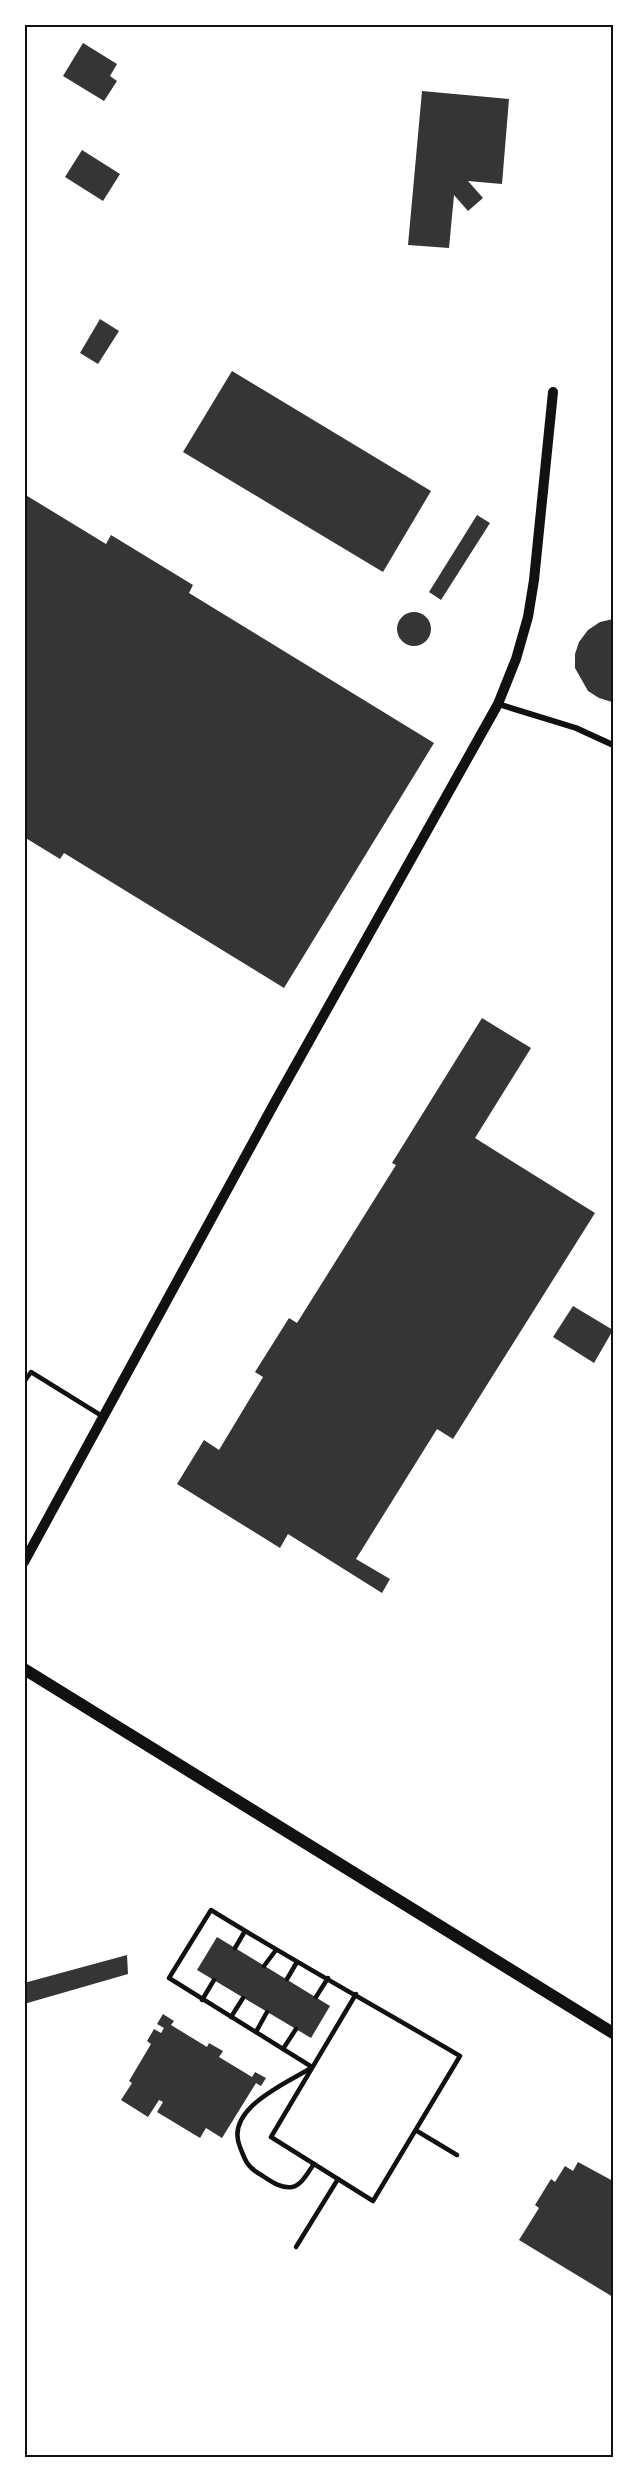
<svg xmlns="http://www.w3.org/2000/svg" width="637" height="2481" viewBox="0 0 637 2481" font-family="'DM Sans',sans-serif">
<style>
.building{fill:#353535}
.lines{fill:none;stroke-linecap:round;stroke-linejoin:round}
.service{stroke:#111;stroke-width:4.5}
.minor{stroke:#111;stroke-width:6}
.tertiary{stroke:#111;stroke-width:10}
.secondary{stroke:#111;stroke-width:12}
.neatline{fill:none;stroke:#111;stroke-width:2}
</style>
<rect width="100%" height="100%" fill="#fff"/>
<g class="building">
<path d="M83,43L117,64L110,76L117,81L104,101L63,76Z"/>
<path d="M422,91L509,99L502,184L468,181L483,198L468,211L454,195L449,248L408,245Z"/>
<path d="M82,150L120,174L103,201L65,177Z"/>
<path d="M100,319L119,331L98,364L80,353Z"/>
<path d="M232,371L431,491L383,572L183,452Z"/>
<path d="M24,494L106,544L111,535L193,585L189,593L434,743L284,988L64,853L60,859L24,837Z"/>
<path d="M477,515L490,523L441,600L429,592Z"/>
<circle cx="414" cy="629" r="17"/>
<path d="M613,619V702H612L599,698L588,691L575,668V654L579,642L588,630L600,622Z"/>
<path d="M482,1018L531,1048L475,1138L595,1213L453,1439L437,1429L356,1559L390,1579L382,1593L288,1534L280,1548L177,1484L204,1440L219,1450L263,1377L255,1372L289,1318L297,1323L396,1165L392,1163Z"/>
<path d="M573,1306L613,1330L594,1363L553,1337Z"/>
<path d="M217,1937L330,2006L311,2038L197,1970Z"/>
<path d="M127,1955L128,1974L24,2004V1983Z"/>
<path d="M163,2014L174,2021L171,2025L207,2047L209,2043L223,2051L219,2057L252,2077L255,2072L266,2078L261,2086L256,2083L222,2138L206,2128L200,2138L157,2112L163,2102L159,2100L148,2117L121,2100L132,2083L129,2081L151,2044L147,2041L154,2029L161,2033L164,2028L157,2024Z"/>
<path d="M578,2162L613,2181V2297L519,2240L539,2208L535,2205L551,2179L555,2182L565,2166L573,2171Z"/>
</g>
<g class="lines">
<g class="service">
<path d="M24,1382L31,1372L102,1416"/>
<path d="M235,1948L245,1931"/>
<path d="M264,1966L276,1950"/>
<path d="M287,1979L297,1962"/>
<path d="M316,1997L328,1978"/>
<path d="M202,2000L214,1980"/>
<path d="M231,2017L243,1998"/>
<path d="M256,2032L267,2012"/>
<path d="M283,2049L296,2029"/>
<path d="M312,2067L169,1978L211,1910C293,1961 377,2007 460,2056L373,2201L271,2137L356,1994"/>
<path d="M311,2068C285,2084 224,2109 240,2147C245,2160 247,2166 258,2173C268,2179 279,2189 292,2187C302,2185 308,2172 314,2164"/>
<path d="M417,2131L457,2155"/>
<path d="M296,2247L338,2179"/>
</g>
<path class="minor" d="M498,704L576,728L613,745"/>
<path class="tertiary" d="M24,1562L275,1102L498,704L516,659L528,617L534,580L553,392"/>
<path class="secondary" d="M24,1669L613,2033"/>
</g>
<rect width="637" height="2481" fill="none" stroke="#ffffff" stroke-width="51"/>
<rect x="26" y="26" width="586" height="2430" class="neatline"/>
</svg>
